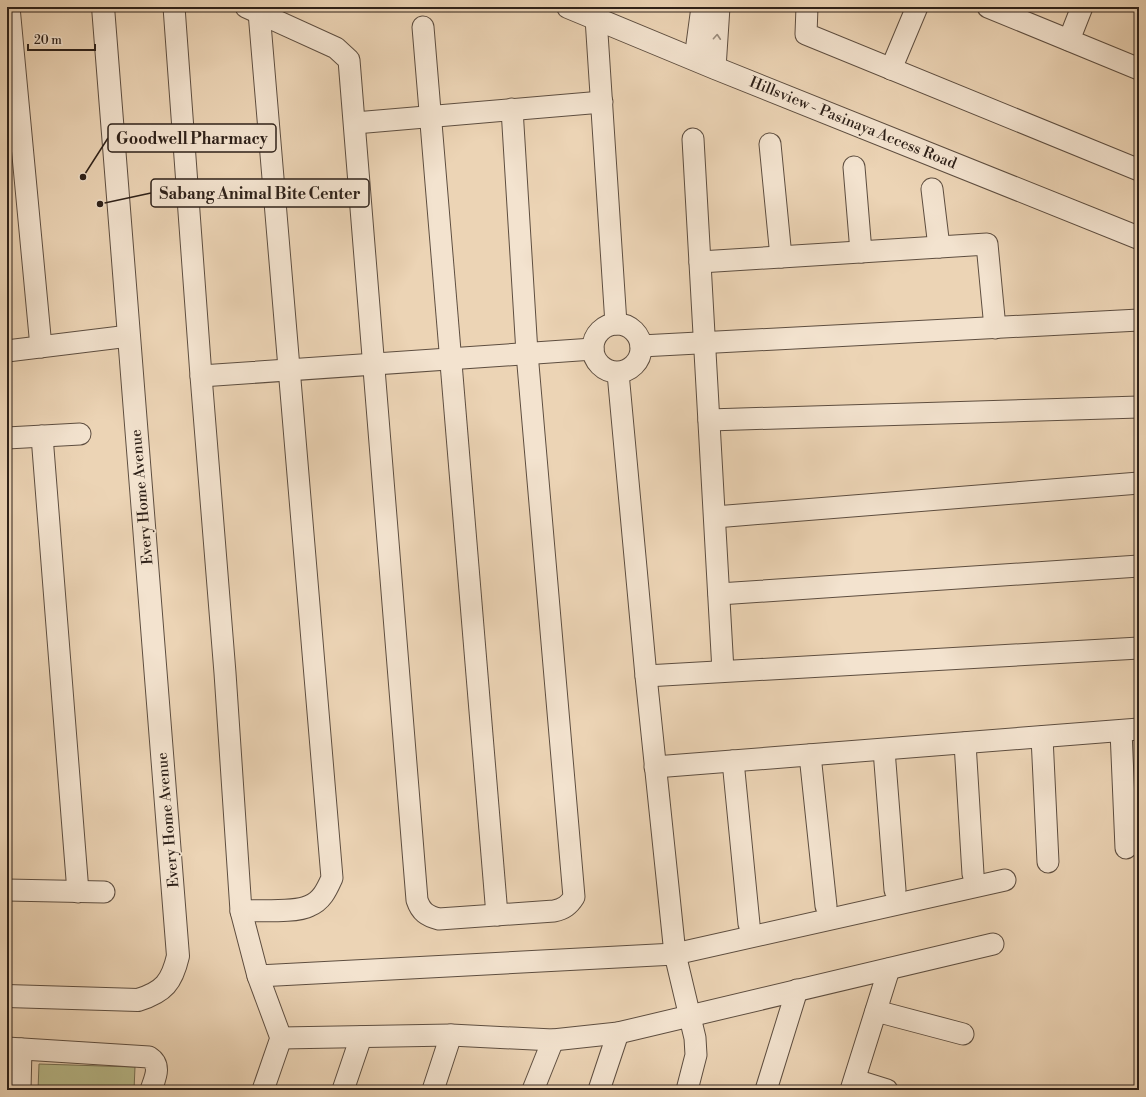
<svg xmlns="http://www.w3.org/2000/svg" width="1146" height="1097" viewBox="0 0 1146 1097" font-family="'Libre Bodoni',serif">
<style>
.green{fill:#b9bc8c;stroke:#746e52}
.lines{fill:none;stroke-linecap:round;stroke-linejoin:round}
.minor-casing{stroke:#5e4e40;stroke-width:23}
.tertiary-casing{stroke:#5e4e40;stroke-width:24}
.minor{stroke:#f3e3cf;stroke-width:21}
.tertiary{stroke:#f3e3cf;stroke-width:22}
.oneway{stroke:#9a8c7d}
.labels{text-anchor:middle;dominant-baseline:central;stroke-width:3.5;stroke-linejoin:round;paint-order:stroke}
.street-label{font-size:15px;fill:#2e2119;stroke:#f3e3cf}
.leader{fill:none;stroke:#2e2119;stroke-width:1.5}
.callout-dot{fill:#2e2119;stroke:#f3e3cf;stroke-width:1.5}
.callout{fill:#f3e3cf;stroke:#2e2119;stroke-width:1.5}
.callout-label{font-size:16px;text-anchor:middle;font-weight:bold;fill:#2e2119}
</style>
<rect width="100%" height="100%" fill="#ecd4b5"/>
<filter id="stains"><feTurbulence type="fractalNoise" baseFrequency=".005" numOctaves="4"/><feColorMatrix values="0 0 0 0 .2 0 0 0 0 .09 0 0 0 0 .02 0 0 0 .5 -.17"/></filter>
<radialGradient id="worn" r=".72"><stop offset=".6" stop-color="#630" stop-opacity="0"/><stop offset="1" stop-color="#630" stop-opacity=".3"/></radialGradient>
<path class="green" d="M39,1064L135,1067L134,1090H38Z"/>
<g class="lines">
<defs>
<g id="minor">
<path d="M9,7L41,347"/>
<path d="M174,7L201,376L225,673L241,911L258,976L281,1038L263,1090"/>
<path d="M246,7L336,48L349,60L417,900C421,912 427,916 439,919L554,911C564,909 569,905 574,897L527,353L512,109"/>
<path d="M807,7L806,34L1139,170"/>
<path d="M988,7L1139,69"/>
<path d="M596,18L616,324"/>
<path d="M423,27L497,915"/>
<path d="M1069,40L1082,7"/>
<path d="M695,59L702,7"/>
<path d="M715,68L719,7"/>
<path d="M891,69L917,7"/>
<path d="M355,123L602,102"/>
<path d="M693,139L723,671"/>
<path d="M770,144L781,257"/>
<path d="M854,167L861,252"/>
<path d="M932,189L939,247"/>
<path d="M700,262L987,244L995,328"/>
<circle cx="617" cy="348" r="24"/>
<path d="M641,346L1139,320"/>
<path d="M7,351L129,336"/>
<path d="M618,373L646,676L675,954L695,1038L696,1055L687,1090"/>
<path d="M201,376L593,349"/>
<path d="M709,420L1139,407"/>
<path d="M42,436L78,892"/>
<path d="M7,438L80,434"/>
<path d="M715,517L1139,483"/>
<path d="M719,594L1139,566"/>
<path d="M646,676L1139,648"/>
<path d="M1121,731L1126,848"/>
<path d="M1042,737L1048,862"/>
<path d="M965,743L973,874"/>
<path d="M884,750L895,890"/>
<path d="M810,755L826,906"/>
<path d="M733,761L749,924"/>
<path d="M655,767L1139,729"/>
<path d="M7,890L104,892"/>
<path d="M241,911C257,910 296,913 309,906C322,901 327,889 332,878L259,12"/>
<path d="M258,976L675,954L1005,880"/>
<path d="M876,1011L963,1034"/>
<path d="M281,1038L451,1035L553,1040L618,1033L993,944"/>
<path d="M7,1048L149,1057C162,1065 155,1078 151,1090"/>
<path d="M855,1080L887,1090"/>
<path d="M20,1090L21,1049"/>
<path d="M343,1090L361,1037"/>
<path d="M433,1090L451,1035"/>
<path d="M533,1090L553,1040"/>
<path d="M599,1090L618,1033"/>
<path d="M766,1090L797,990"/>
<path d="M851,1090L889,969"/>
</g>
<g id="tertiary">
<path d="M568,7L715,68L1139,238"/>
<path d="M7,996L138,1000C164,992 172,982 178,956L103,7"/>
</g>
</defs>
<use href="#minor" class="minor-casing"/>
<use href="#tertiary" class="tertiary-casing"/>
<use href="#minor" class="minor"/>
<use href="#tertiary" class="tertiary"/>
</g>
<defs><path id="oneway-chevron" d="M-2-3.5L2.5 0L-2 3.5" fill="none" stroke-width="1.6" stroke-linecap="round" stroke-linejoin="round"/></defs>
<use class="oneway" href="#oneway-chevron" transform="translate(717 37) rotate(-86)"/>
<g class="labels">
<g class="street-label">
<text transform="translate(853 123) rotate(22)">Hillsview - Pasinaya Access Road</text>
<text transform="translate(142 497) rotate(-95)">Every Home Avenue</text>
<text transform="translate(168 820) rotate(-95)">Every Home Avenue</text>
</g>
</g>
<path class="leader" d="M83 177L108 138M100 204L151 193"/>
<g class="callout-dot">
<circle cx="83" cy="177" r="4"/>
<circle cx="100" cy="204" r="4"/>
</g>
<g class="callout">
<rect x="108" y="124" width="168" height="28" rx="4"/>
<rect x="151" y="179" width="218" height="28" rx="4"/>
</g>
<g class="callout-label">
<text x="192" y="144">Goodwell Pharmacy</text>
<text x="260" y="199">Sabang Animal Bite Center</text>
</g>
<rect width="1146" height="1097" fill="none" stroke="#ecd4b5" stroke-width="24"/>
<rect x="8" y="8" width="1130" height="1081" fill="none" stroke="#2e2119" stroke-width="2"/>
<rect x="12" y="12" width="1122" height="1073" fill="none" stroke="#2e2119"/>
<path d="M28 44v6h67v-6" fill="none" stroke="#2e2119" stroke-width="2"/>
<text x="34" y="44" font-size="12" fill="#2e2119" stroke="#f3e3cf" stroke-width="3" paint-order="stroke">20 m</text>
<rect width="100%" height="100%" filter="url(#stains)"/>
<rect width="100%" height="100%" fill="url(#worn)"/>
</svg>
